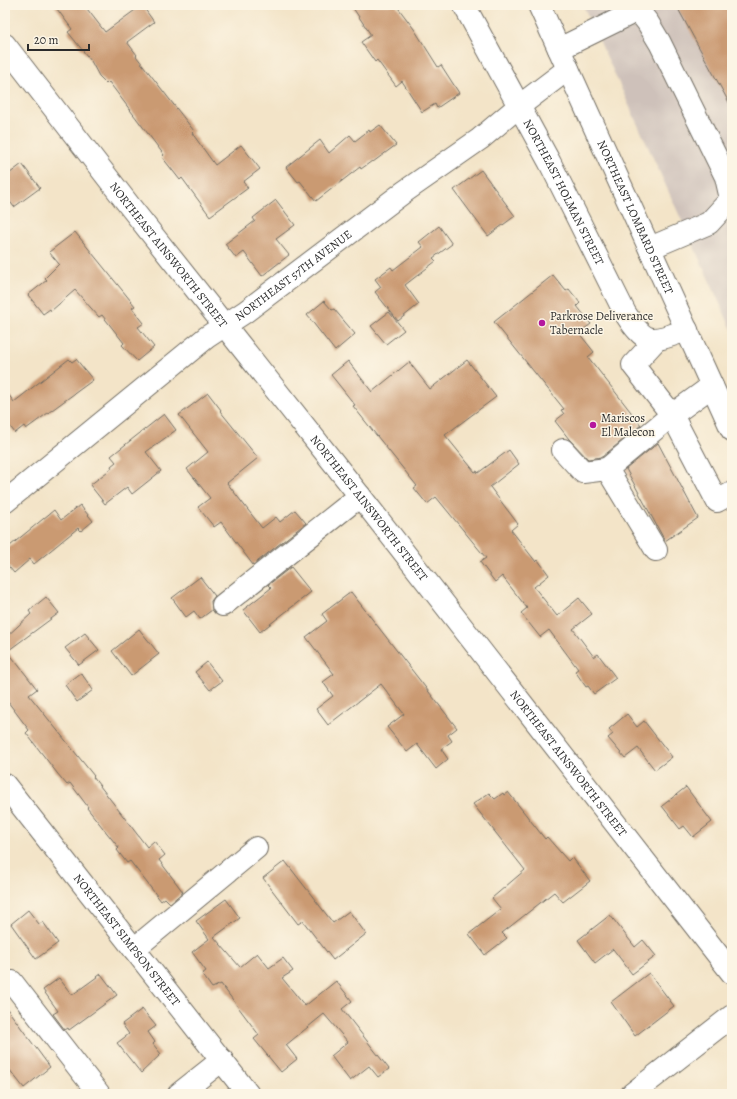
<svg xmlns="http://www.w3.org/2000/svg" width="737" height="1099" viewBox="0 0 737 1099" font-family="Alegreya,serif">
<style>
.industrial{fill:#cec1ba}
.building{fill:#ca9a72}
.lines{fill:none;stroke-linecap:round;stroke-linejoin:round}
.minor-casing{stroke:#716c62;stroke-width:24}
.major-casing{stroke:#716c62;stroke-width:24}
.minor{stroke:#fff;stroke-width:22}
.major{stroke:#fff;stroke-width:22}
.poi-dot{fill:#b5179e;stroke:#fcf5e5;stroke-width:1.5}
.labels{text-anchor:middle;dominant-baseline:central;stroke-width:3;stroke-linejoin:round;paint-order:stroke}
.street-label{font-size:12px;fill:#2b2b2b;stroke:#fcf5e5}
.poi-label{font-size:12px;fill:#2b2b2b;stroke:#fcf5e5;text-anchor:start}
</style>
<rect width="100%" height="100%" fill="#fcf5e5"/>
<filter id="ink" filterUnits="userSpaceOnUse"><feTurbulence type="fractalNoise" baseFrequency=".025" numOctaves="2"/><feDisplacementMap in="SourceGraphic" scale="8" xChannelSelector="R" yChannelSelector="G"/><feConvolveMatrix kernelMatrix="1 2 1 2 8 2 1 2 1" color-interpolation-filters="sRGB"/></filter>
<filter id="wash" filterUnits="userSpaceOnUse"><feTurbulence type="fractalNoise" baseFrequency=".012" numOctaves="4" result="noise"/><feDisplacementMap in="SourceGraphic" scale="16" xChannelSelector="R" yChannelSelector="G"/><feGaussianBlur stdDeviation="0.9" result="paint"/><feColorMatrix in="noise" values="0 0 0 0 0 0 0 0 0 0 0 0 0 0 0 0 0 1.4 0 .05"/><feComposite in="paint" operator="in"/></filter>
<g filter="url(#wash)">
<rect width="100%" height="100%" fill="#f3e4c8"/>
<path class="industrial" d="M583,5H732V330Z"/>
<g id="blocks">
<g class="building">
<path d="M54,5H84L105,32L142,5L154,22L127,42L137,55L136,56L194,131L192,133L215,165L241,145L260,169L243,182L248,188L210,216L182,178L180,180L162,157L164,155L109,82L107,84L99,76L91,61L68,32L72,29Z"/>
<path d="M351,5H396L414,29L438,67L441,65L459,93L437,108L435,104L422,112L402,81L396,86L377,60L375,62L361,42L371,35Z"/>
<path d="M676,5H732V108Z"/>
<path d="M380,125L396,145L373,162L372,161L361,169L360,167L316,201L300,181L298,182L286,167L320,140L329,153L350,135L355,141L369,130L370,132Z"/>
<path d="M22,164L40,188L14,207L5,195V177Z"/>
<path d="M481,170L515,216L488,236L454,190Z"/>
<path d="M276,200L295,225L276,239L289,255L262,276L244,252L236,258L225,244L255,221L253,218Z"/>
<path d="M439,226L452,244L433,258L436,261L405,285L419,304L398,321L375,292L381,287L375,279L391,267L393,270L423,247L419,242Z"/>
<path d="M75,232L135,306L132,308L144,323L138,327L154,347L137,361L122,345L124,343L102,315L99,317L75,290L51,311L50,309L43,314L28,295L47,280L45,278L59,264L49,252Z"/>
<path d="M553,275L566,291L569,289L580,303L577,306L591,324L579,333L594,352L588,357L641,425L602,457L588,459L569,439L555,421L564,414L561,410L564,409L494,322Z"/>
<path d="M324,301L332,310L334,309L355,334L335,351L307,315Z"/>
<path d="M389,312L404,330L386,344L371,326Z"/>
<path d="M69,359L72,362L76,359L93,380L26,429L24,426L15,433L5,420V390L14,402Z"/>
<path d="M467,360L496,397L445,435L475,472L477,471L478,473L509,450L519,464L490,487L518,524L511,530L536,562L538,560L549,575L534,587L557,616L579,598L592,614L573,629L594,657L598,654L616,678L594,694L588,686L586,687L575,671L578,669L549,630L540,637L521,613L527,608L502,576L495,582L480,562L486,558L436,497L427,504L414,488L417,486L353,406L355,405L331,375L348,361L372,392L409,362L430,389Z"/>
<path d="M208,393L221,410L220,411L258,458L227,483L262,528L276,517L280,522L295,510L306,523L253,565L221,522L214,527L198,507L210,498L187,469L208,452L179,415Z"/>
<path d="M164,414L176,430L146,452L161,471L132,494L127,487L105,504L90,485L112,468L111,466L116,462L111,456Z"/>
<path d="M658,443L698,518L665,541L626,469Z"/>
<path d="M80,505L93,521L81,531L78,528L34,564L30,559L14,573L5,562V550L54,510L61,520Z"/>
<path d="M291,567L311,592L260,632L243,610L271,588L268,585Z"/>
<path d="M200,577L215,596L211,601L212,610L200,619L194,611L186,617L172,598Z"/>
<path d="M351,592L457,728L448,735L452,741L441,749L448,759L436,769L417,744L407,752L387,727L404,714L381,684L328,725L316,709L333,696L323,682L334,674L306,637L327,621L322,614Z"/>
<path d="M46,597L59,613L9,650L5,646V638L31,614L29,611Z"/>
<path d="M139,629L159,654L131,676L112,651Z"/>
<path d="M85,633L99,650L79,665L65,648Z"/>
<path d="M5,648L37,689L29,695L94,776L93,777L147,847L154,841L165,855L159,860L183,892L170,903L165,898L161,901L130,861L127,863L117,850L119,848L87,808L88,807L70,783L67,785L57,773L26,733L29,730L5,698Z"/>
<path d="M207,662L222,681L210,690L195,672Z"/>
<path d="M81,673L93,690L77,702L65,685Z"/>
<path d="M627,714L637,727L644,721L672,757L655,770L638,748L625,758L608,738L613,734L609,729Z"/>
<path d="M686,787L712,822L693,837L684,826L680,829L662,806Z"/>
<path d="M508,792L545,839L547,837L568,861L572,857L590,881L563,902L554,892L502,933L507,938L485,955L469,934L501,909L492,898L525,870L473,804L489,793L495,799L503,793L504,795Z"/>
<path d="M285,861L333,923L349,911L366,934L333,960L303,921L298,924L263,878Z"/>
<path d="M226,899L240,918L214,937L240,967L257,953L269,968L283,958L293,971L282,978L305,1006L336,981L352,1001L342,1009L389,1069L378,1077L369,1066L350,1081L331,1056L348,1042L324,1014L286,1045L297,1059L281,1072L254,1039L259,1035L221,984L212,988L202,974L206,971L192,952L209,939L196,921Z"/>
<path d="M28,910L39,924L43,922L58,943L36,959L11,924Z"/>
<path d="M610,915L635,947L643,940L656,956L632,974L613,949L595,963L578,940Z"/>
<path d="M649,973L674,1006L635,1036L611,1002Z"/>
<path d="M101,974L117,995L69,1030L68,1028L65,1030L53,1014L58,1011L43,990L59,978L72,995Z"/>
<path d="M5,1006L50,1067L24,1088L5,1064Z"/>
<path d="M142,1009L156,1026L148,1032L155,1042L153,1044L161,1054L141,1073L117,1043L129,1034L122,1024Z"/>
</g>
</g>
</g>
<g filter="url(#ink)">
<use href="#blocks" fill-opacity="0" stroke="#716c62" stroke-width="1"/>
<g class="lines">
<defs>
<g id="minor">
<path id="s1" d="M464,5L550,163L625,313C647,347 651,342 687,330"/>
<path id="s2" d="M5,45L132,209L360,496L732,973"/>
<path d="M559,49L638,10L648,23L660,43L726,177L731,199L709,223L650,248"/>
<path d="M655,341L633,365L672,415L717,501L732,493"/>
<path d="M563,450L583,472L607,469"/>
<path id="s3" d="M5,502L207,337L245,312L404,192L480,139L518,107L568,69"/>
<path d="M656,550L607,469L672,415L712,386"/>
<path d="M223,605L360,496"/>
<path id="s4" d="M5,785L248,1094"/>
<path d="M134,949L256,848"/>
<path d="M12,982L99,1094"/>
<path d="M179,1094L222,1060"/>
<path d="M632,1094L732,1016"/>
</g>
<g id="major">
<path id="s5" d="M539,5L732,430"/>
</g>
</defs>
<use href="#minor" class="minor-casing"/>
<use href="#major" class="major-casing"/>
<use href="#minor" class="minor"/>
<use href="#major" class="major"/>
</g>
</g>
<g class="poi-dot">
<circle cx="542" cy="323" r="4"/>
<circle cx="593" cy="425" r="4"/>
</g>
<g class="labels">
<g class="street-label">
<text stroke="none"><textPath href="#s1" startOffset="212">NORTHEAST HOLMAN STREET</textPath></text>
<text stroke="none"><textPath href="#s5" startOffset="233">NORTHEAST LOMBARD STREET</textPath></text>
<text stroke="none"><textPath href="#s2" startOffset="266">NORTHEAST AINSWORTH STREET</textPath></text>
<text stroke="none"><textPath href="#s3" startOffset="367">NORTHEAST 57TH AVENUE</textPath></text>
<text stroke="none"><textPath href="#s2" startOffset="589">NORTHEAST AINSWORTH STREET</textPath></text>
<text stroke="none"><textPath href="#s2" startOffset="913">NORTHEAST AINSWORTH STREET</textPath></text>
<text stroke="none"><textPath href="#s4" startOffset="197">NORTHEAST SIMPSON STREET</textPath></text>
</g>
<g class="poi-label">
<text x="550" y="316">Parkrose Deliverance<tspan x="550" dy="14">Tabernacle</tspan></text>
<text x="601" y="418">Mariscos<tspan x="601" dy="14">El Malecon</tspan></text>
</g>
</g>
<rect width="737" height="1099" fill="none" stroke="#fcf5e5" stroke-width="20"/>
<path d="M28 44v6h61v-6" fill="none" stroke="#2b2b2b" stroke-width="2"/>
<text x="34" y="44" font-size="12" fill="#2b2b2b" stroke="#fcf5e5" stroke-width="3" paint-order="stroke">20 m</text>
</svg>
